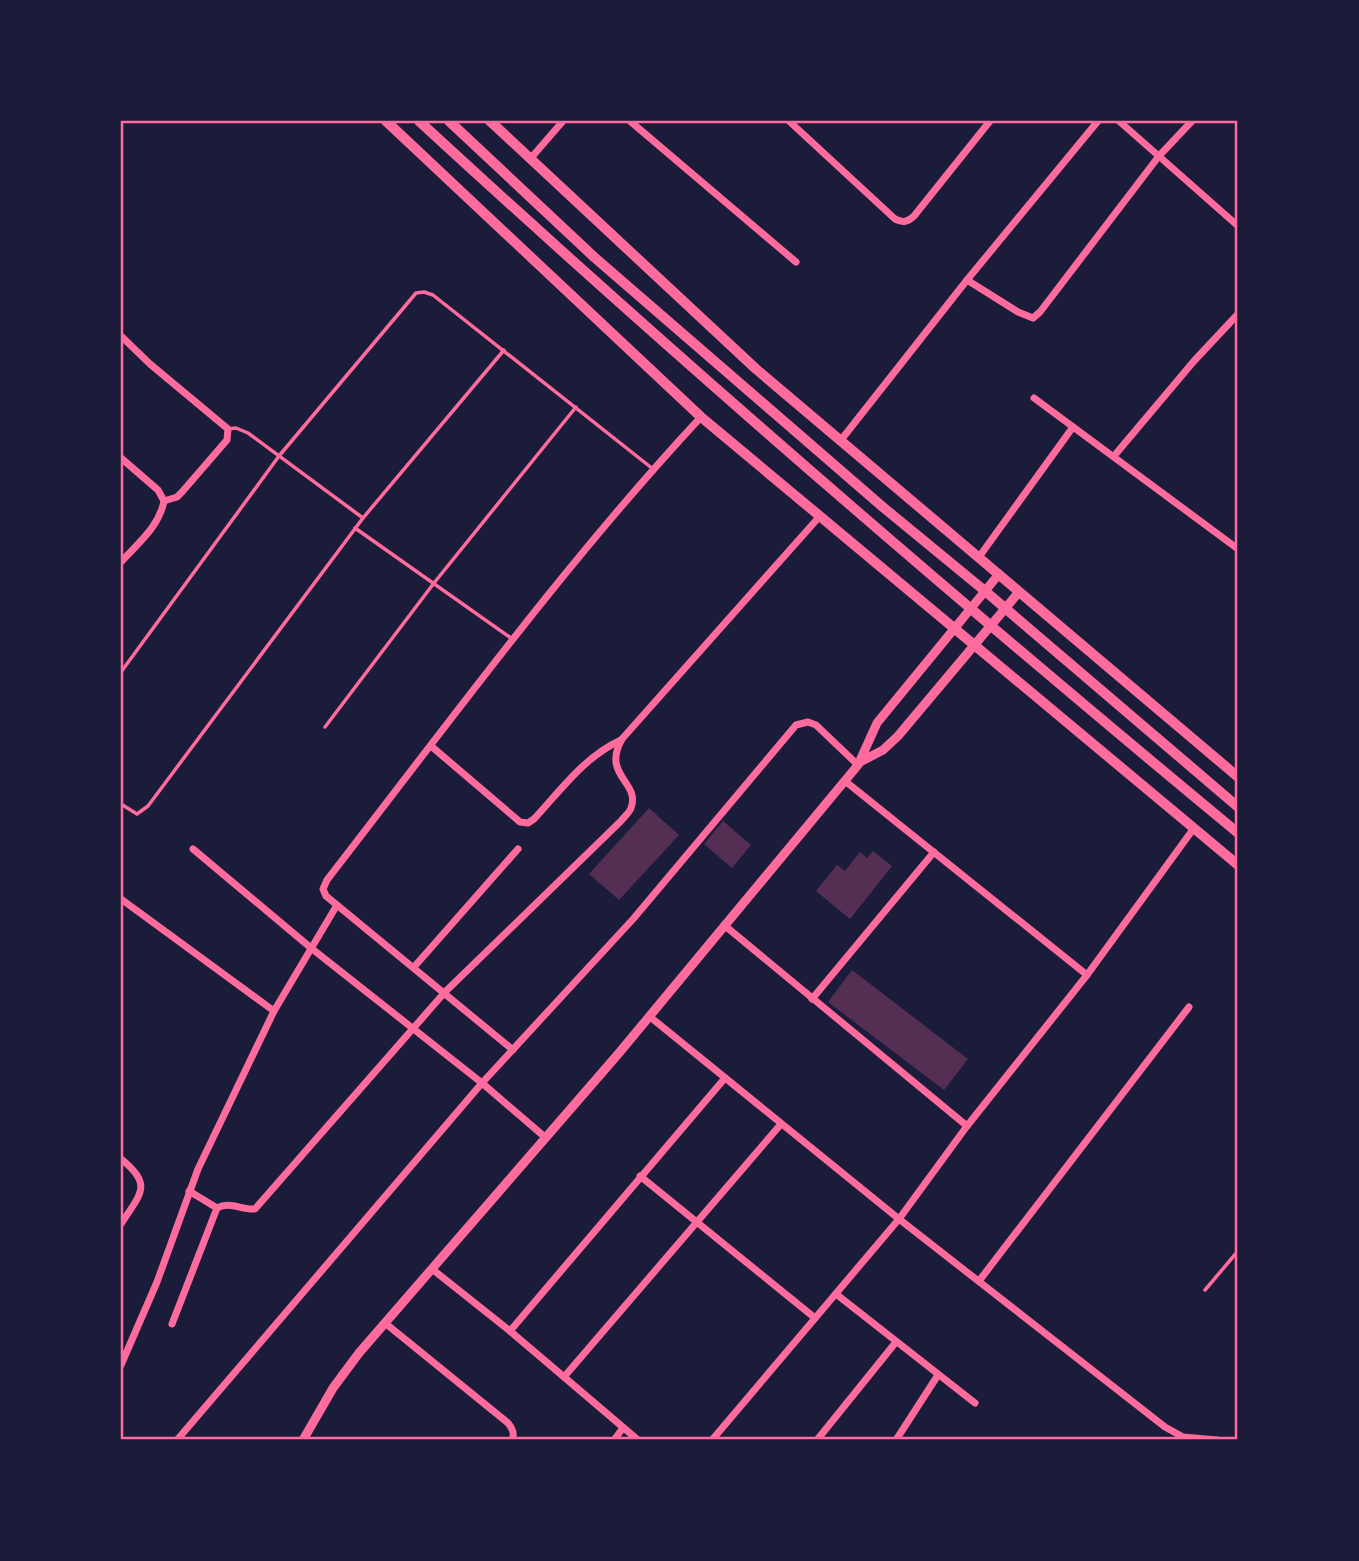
<svg xmlns="http://www.w3.org/2000/svg" width="1359" height="1561" viewBox="0 0 1359 1561" font-family="Helvetica,sans-serif">
<style>
.building{fill:#542f53}
.lines{fill:none;stroke-linecap:round;stroke-linejoin:round}
.service{stroke:#ff6b9d;stroke-width:3.5}
.minor{stroke:#ff6b9d;stroke-width:7}
.tertiary{stroke:#ff6b9d;stroke-width:9}
.secondary{stroke:#ff6b9d;stroke-width:10}
.primary{stroke:#ff6b9d;stroke-width:10}
.neatline{fill:none;stroke:#ff6b9d;stroke-width:2.5}
</style>
<rect width="100%" height="100%" fill="#1b1b3a"/>
<g class="building">
<path d="M649,808L679,835L619,900L589,874Z"/>
<path d="M723,821L751,845L732,868L704,844Z"/>
<path d="M873,851L892,866L850,919L816,891L837,865L845,871L860,852L867,858Z"/>
<path d="M852,970L968,1059L944,1090L828,1002Z"/>
</g>
<g class="lines">
<g class="service">
<path d="M228,429L236,428L248,433L363,518"/>
<path d="M355,528L511,638"/>
<path d="M121,672L279,456L416,293L424,292L433,295L653,469"/>
<path d="M325,727L434,583L576,407"/>
<path d="M121,804L137,814L148,806L363,518L504,350"/>
<path d="M1205,1290L1238,1251"/>
</g>
<g class="minor">
<path d="M630,121L796,262"/>
<path d="M789,121L895,219C903,223 908,222 914,216L990,121"/>
<path d="M1119,121L1238,226"/>
<path d="M531,158L563,121"/>
<path d="M967,280L1018,312L1033,318L1040,312L1159,156L1192,121"/>
<path d="M121,336L150,364L228,429L227,440L182,492L177,497L164,501"/>
<path d="M1034,398L1238,549"/>
<path d="M841,440L967,280L1098,121"/>
<path d="M1114,456L1194,361L1238,314"/>
<path d="M121,458L158,490L164,501C159,527 138,543 121,562"/>
<path d="M979,557L1073,427"/>
<path d="M431,746L520,822L528,823L534,819C561,790 584,757 621,740"/>
<path d="M845,781L1087,975"/>
<path d="M193,849L311,948L482,1083L546,1138"/>
<path d="M121,899L274,1011"/>
<path d="M724,925L967,1126"/>
<path d="M414,967L518,849"/>
<path d="M812,999L934,852"/>
<path d="M649,1016L899,1219L1165,1427L1183,1437L1217,1440"/>
<path d="M513,1050L326,896L323,889L327,880C448,724 566,562 701,417"/>
<path d="M121,1159C154,1185 140,1194 121,1224"/>
<path d="M640,1176L815,1318"/>
<path d="M189,1191L217,1208"/>
<path d="M432,1269L510,1331L638,1440"/>
<path d="M979,1281L1189,1007"/>
<path d="M836,1294L975,1403"/>
<path d="M385,1323L508,1423C512,1428 515,1433 512,1440"/>
<path d="M172,1324L217,1208C230,1201 241,1210 255,1209L445,992L621,821C624,817 630,812 631,808C641,782 601,776 622,739L820,516"/>
<path d="M510,1331L725,1078"/>
<path d="M121,1365L157,1282L198,1169L274,1011L337,905"/>
<path d="M564,1377L781,1124"/>
<path d="M177,1440L482,1083L634,918L796,725L808,722L816,725L858,765"/>
<path d="M614,1440L623,1428"/>
<path d="M712,1440L899,1219L967,1126L1087,975L1194,828"/>
<path d="M817,1440L896,1342"/>
<path d="M896,1440L938,1375"/>
</g>
<g class="tertiary">
<path d="M860,762L883,750L898,736L1019,592"/>
<path d="M303,1440L333,1388L359,1353L619,1053L858,765L877,723L999,574"/>
</g>
<g class="secondary">
<path d="M386,121L701,417L1238,865"/>
<path d="M490,121L756,369L1238,777"/>
</g>
<g class="primary">
<path d="M419,121C685,366 959,602 1238,833"/>
<path d="M449,121L594,257L884,508L985,591L1238,807"/>
</g>
</g>
<rect width="1359" height="1561" fill="none" stroke="#1b1b3a" stroke-width="245"/>
<rect x="122" y="122" width="1114" height="1316" class="neatline"/>
</svg>
